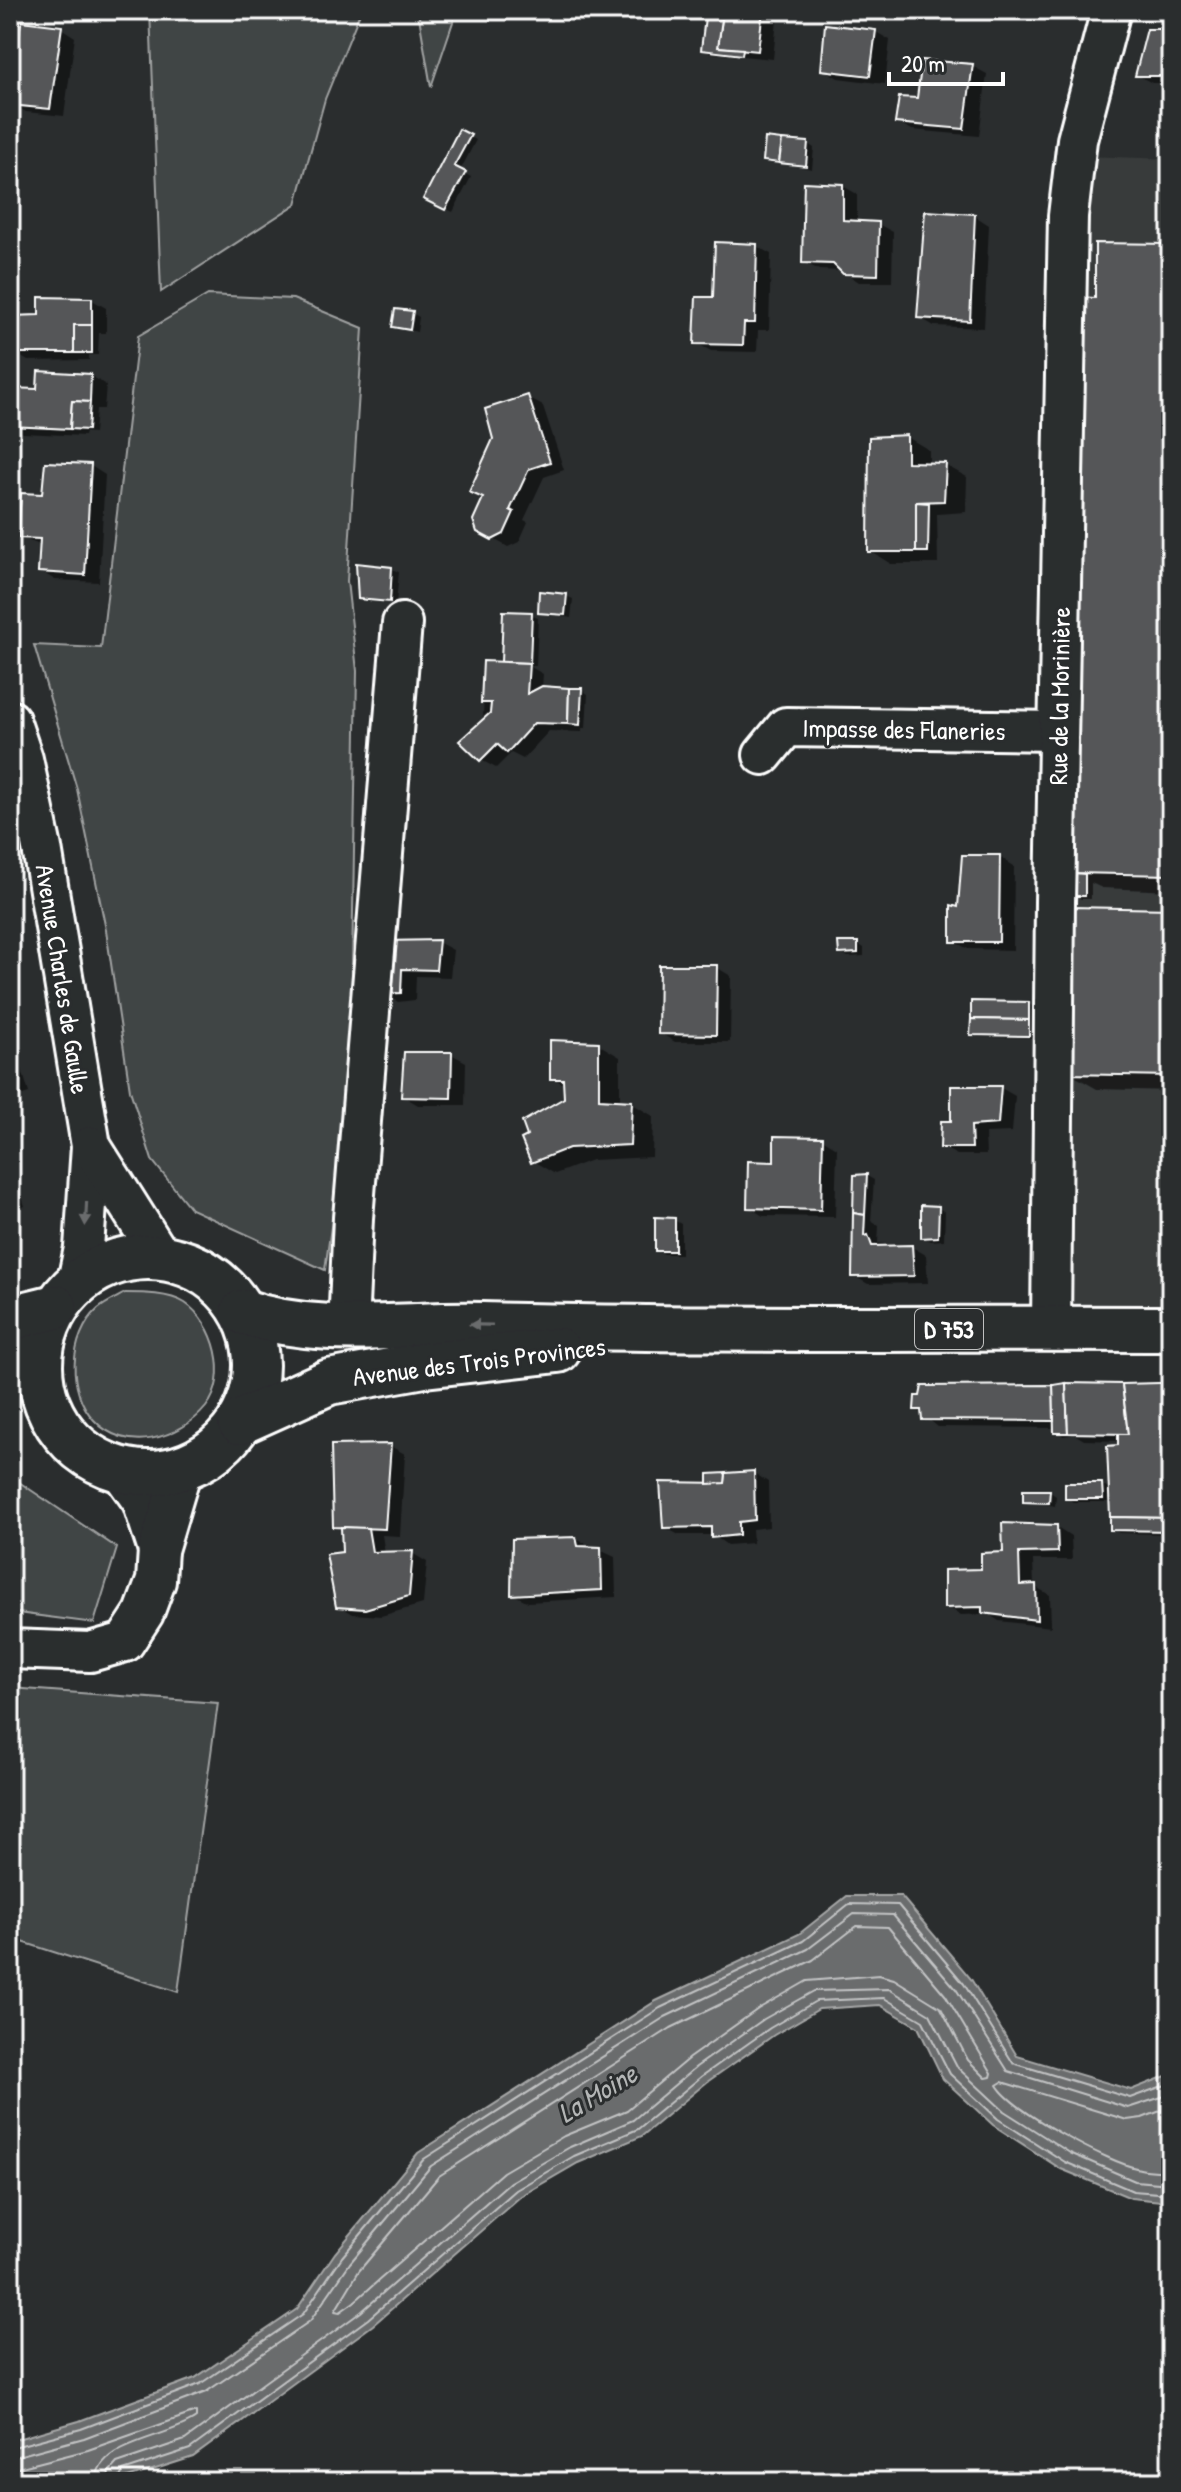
<svg xmlns="http://www.w3.org/2000/svg" width="1181" height="2492" viewBox="0 0 1181 2492" font-family="'Patrick Hand',sans-serif">
<style>
.built{fill:#373a3b}
.green{fill:#414445;stroke:#a0a2a2;stroke-width:2}
.water{fill:#6a6c6d;stroke:#a6a7a7;stroke-width:2}
.shadow{fill:#0007}
.lines{fill:none;stroke-linecap:round;stroke-linejoin:round}
.shore{stroke:#c3c4c5;stroke-width:2}
.building{fill:#555758;stroke:#fff;stroke-width:2}
.minor-casing{stroke:#fff;stroke-width:44}
.major-casing{stroke:#fff;stroke-width:50}
.minor{stroke:#2a2d2e;stroke-width:38}
.major{stroke:#2a2d2e;stroke-width:44}
.oneway{fill:#6a6c6d}
.labels{text-anchor:middle;dominant-baseline:central;stroke-width:6;stroke-linejoin:round;paint-order:stroke}
.shield{fill:#2a2d2e;stroke:#bfc0c0;stroke-width:2}
.shield-label{font-size:24px;font-weight:bold;fill:#fff}
.street-label{font-size:26px;fill:#fff;stroke:#2a2d2e}
.water-label{font-size:28px;font-style:italic;fill:#b4b6b6;stroke:#2a2d2e}
</style>
<rect width="100%" height="100%" fill="#2a2d2e"/>
<filter id="ink" filterUnits="userSpaceOnUse"><feTurbulence type="fractalNoise" baseFrequency=".0125" numOctaves="2"/><feDisplacementMap in="SourceGraphic" scale="16" xChannelSelector="R" yChannelSelector="G"/><feConvolveMatrix kernelMatrix="1 2 1 2 8 2 1 2 1" color-interpolation-filters="sRGB"/></filter>
<g filter="url(#ink)">
<path class="built" d="M1084,156L1171,159V1337L1033,1339Z"/>
<g class="green">
<path d="M150,10H361L325,99L296,204L161,292Z"/>
<path d="M419,10H457L431,87L418,11Z"/>
<path d="M208,295L293,299L363,328L347,581L357,671L350,1091L325,1270L191,1209L152,1160L130,1090L106,930L77,789L34,645L101,648L138,336Z"/>
<path d="M125,1293C143,1293 169,1293 185,1303C215,1323 230,1377 206,1407C179,1440 125,1454 94,1420C67,1391 68,1337 98,1309C105,1303 116,1298 125,1293Z"/>
<path d="M10,1476L117,1548L94,1623L10,1612Z"/>
<path d="M10,1688L218,1703L178,1992L10,1938Z"/>
</g>
<path class="water" d="M847,1896H901L971,1979L1017,2056L1131,2090L1171,2074V2202L1131,2198L1061,2169L993,2125L943,2079L918,2027L880,2005L819,2009L774,2035L707,2082L642,2136L578,2163L521,2196L373,2325L193,2457L115,2482H10V2441L79,2421L195,2378L297,2309L335,2253L418,2153L656,2001L799,1934Z"/>
<g class="shadow">
<path d="M702,10H778L773,59L710,53L703,49L707,18L701,15Z"/>
<path d="M61,28L75,37L64,116L26,112L12,104Z"/>
<path d="M1171,31V83H1152L1137,75Z"/>
<path d="M876,32L890,40L885,84L838,78L823,69Z"/>
<path d="M972,66L987,74L979,136L912,130L897,122L918,100Z"/>
<path d="M460,131L476,140L460,171L471,177L453,212L426,199Z"/>
<path d="M808,144L814,148L812,169L765,160Z"/>
<path d="M843,186L857,194V223L878,224L893,232L892,282H859L842,271L819,270L804,262Z"/>
<path d="M975,216L989,225L984,328L934,326L919,317Z"/>
<path d="M756,246L771,254L769,330H758L757,352L711,351L696,343L715,299Z"/>
<path d="M1171,246V891L1102,888L1091,883V899H1081L1075,895L1073,872L1096,300Z"/>
<path d="M92,300L106,308V333H99L98,355H89V360L28,361L13,352L41,317Z"/>
<path d="M412,313L419,317L417,332L394,326Z"/>
<path d="M91,376L106,385L104,409H96L94,433L85,432L84,436L23,433L10,425L39,391Z"/>
<path d="M528,398L543,406L564,470L544,477L524,520L528,522L519,542L508,547L479,531L484,498Z"/>
<path d="M907,437L929,450V464L945,465L967,477L966,512L937,514L938,564H891L870,551Z"/>
<path d="M91,466L105,475L99,582L55,580L40,571L42,546L20,537L44,497Z"/>
<path d="M392,569L399,572L396,604L360,598Z"/>
<path d="M566,596L573,599L571,618L540,612Z"/>
<path d="M531,615L538,618L536,666H529L543,674L542,688L582,690L588,694L586,728H582V732L549,731L523,759L511,753L496,768L481,760L486,719L483,717L485,663L510,664Z"/>
<path d="M1000,857L1014,866L1013,950L968,949L953,941L960,910Z"/>
<path d="M1171,911V1091L1097,1089L1069,1073Z"/>
<path d="M438,942L453,950L450,977L416,976L415,1000L398,1002L384,993L385,943Z"/>
<path d="M858,944L864,948V956L848,957L841,953Z"/>
<path d="M716,967L731,976L730,1042H675L660,1033Z"/>
<path d="M1029,1004L1036,1008L1035,1038L979,1037L972,1034Z"/>
<path d="M10,1030L29,1093L10,1099Z"/>
<path d="M598,1044L620,1057V1103H631L653,1116L652,1157L592,1160L555,1174L533,1161L566,1099L565,1085L552,1077Z"/>
<path d="M451,1054L466,1062L465,1105H418L403,1096Z"/>
<path d="M1001,1088L1015,1096L1012,1132L985,1133L986,1155H957L942,1147L953,1123Z"/>
<path d="M822,1139L837,1148L835,1217L763,1216L749,1207L776,1164Z"/>
<path d="M10,1161L25,1206L10,1212Z"/>
<path d="M867,1176L874,1180L871,1221L879,1226L878,1243L912,1247L926,1255L928,1283L868,1284L854,1276L856,1177Z"/>
<path d="M938,1208L945,1212L944,1240L930,1241L923,1237Z"/>
<path d="M674,1220L681,1224V1254H664L657,1250Z"/>
<path d="M1171,1385V1534L1119,1533L1112,1529L1111,1502H1073L1067,1498L1101,1485L1111,1490L1120,1441L1084,1440L1074,1434L1063,1436L1056,1428L938,1427L916,1409L1120,1386L1127,1444Z"/>
<path d="M390,1446L405,1454L400,1536L382,1535L385,1554L412,1553L427,1562L423,1604L381,1616L353,1614L338,1605L344,1554L343,1530L335,1525Z"/>
<path d="M754,1473L768,1482L769,1527L752,1529L753,1543L727,1545L713,1535H679L664,1527L710,1485Z"/>
<path d="M1050,1492L1056,1496L1055,1506L1025,1500Z"/>
<path d="M1057,1527L1071,1536L1072,1560H1033L1034,1586L1050,1595L1051,1627L999,1621L988,1614L961,1615L946,1606L1005,1554Z"/>
<path d="M576,1539L615,1557L616,1597L528,1602L513,1594Z"/>
</g>
<g class="lines">
<g class="shore">
<path d="M857,1926L888,1927L946,1996L992,2073L991,2077L986,2078L968,2060L941,2008L894,1979L879,1975L807,1981L758,2009L689,2058L627,2110L564,2136L503,2172L354,2302L340,2312L335,2311L359,2271L439,2176L671,2028L813,1960Z"/>
<path d="M1171,2107L1142,2118L1127,2120L1002,2082L997,2085C1012,2111 1109,2163 1140,2169C1150,2171 1161,2171 1171,2172"/>
<path d="M10,2448L81,2429L200,2384L303,2314L342,2257L424,2159L660,2008L803,1941L849,1904L898,1905L964,1984L1013,2063L1130,2098L1171,2083"/>
<path d="M10,2458L84,2438L206,2392L310,2321L350,2263L431,2166L665,2017L808,1949L854,1914L893,1915L956,1989L1008,2071L1128,2108L1171,2094"/>
<path d="M10,2470L88,2450L196,2412V2418C167,2439 97,2441 96,2482"/>
<path d="M108,2482L109,2472L117,2463L185,2440L361,2312L510,2182L570,2147L633,2120L696,2067L764,2019L814,1991L889,1989L930,2014L958,2068L1004,2111L1070,2153L1135,2181L1171,2184"/>
<path d="M118,2482L123,2471L190,2449L368,2319L516,2190L574,2156L638,2129L702,2076L770,2028L816,2001L884,1998L923,2021L950,2074L998,2119L1065,2162L1133,2191L1171,2194"/>
</g>
</g>
<g class="building">
<path d="M700,10H763L758,51L718,47L722,19L699,16Z"/>
<path d="M705,17L722,19L718,47L743,49L742,55L701,50Z"/>
<path d="M21,21L62,26L50,109L10,105Z"/>
<path d="M825,24L876,30L870,76L821,70Z"/>
<path d="M1147,29H1171V97V76H1135Z"/>
<path d="M922,60L973,64L964,129L895,123L899,97L917,98Z"/>
<path d="M459,129L471,135L454,166L466,172L445,210L423,199Z"/>
<path d="M765,138L782,140L779,163L763,161Z"/>
<path d="M782,140L808,142L806,166L779,163Z"/>
<path d="M804,182L843,184V220L879,222L878,275L843,274L833,264L802,263Z"/>
<path d="M925,211L975,214L970,321L917,318Z"/>
<path d="M715,242L757,244L755,323H744L743,345L694,344L696,297H713Z"/>
<path d="M1095,243L1171,244V875L1073,873L1079,297L1095,298Z"/>
<path d="M39,297L92,298V325H74V353H11V316L39,315Z"/>
<path d="M395,309L413,311L410,330L392,327Z"/>
<rect x="74" y="325" width="18" height="28"/>
<path d="M38,371L91,374L90,402L72,401L70,429L10,426V388L37,389Z"/>
<path d="M528,395L550,462L529,469L510,510L514,512L504,534L492,540L477,532L473,520L483,498L469,492L493,439L485,409Z"/>
<path d="M72,401L90,402L88,430L70,429Z"/>
<path d="M907,435V462L946,463L944,501L916,502V552H868L869,437Z"/>
<path d="M45,462L91,464L85,575L38,572L40,539L18,538L21,493L42,494Z"/>
<path d="M916,502L929,503L928,552H916Z"/>
<path d="M356,563L392,567L390,602L358,599Z"/>
<path d="M539,591L567,594L565,615L538,613Z"/>
<path d="M503,611L532,612L530,663L501,662Z"/>
<path d="M483,661L529,663L527,694L542,686L569,688L568,724L534,723L507,753L497,744L480,761L459,741L490,713L491,703H481Z"/>
<path d="M569,688H582L580,725L568,724Z"/>
<path d="M962,855H1000L999,942H951V905L958,907Z"/>
<path d="M1073,873L1085,874V896H1073Z"/>
<path d="M1071,907L1171,909V1076L1067,1074Z"/>
<path d="M439,940L436,970L402,969L401,993L382,994L383,941Z"/>
<path d="M838,942H858V953L839,954Z"/>
<path d="M659,965H717L716,1035L658,1034Z"/>
<path d="M971,1001L1029,1002V1020L971,1019Z"/>
<path d="M971,1019L1029,1020V1036L970,1035Z"/>
<path d="M550,1040L599,1042V1099L632,1101L630,1145L569,1148L531,1163L521,1139L527,1136L522,1122L564,1098L563,1079H550Z"/>
<path d="M404,1052H452L451,1098L401,1097Z"/>
<path d="M951,1086H1001L998,1124L971,1126L972,1148H940L941,1121H951Z"/>
<path d="M774,1136L823,1137L821,1210L747,1208L748,1161L774,1162Z"/>
<path d="M867,1174L865,1215L853,1213L854,1175Z"/>
<path d="M921,1205L939,1206L938,1237L921,1238Z"/>
<path d="M853,1213L865,1215L864,1236L868,1235L872,1246L912,1245L914,1276L852,1277Z"/>
<path d="M655,1217L675,1218V1251H655Z"/>
<path d="M1066,1383L1068,1433H1054L1053,1385Z"/>
<path d="M1066,1383L1122,1384L1128,1434L1068,1433Z"/>
<path d="M1160,1383H1171V1518L1110,1517L1107,1446L1118,1445V1434H1128L1122,1384Z"/>
<path d="M1053,1385L1054,1421L922,1420L921,1410H914L915,1396H920L922,1386Z"/>
<path d="M391,1444L385,1529L333,1527L331,1445Z"/>
<path d="M754,1471L755,1520L739,1522V1535L711,1538V1527L663,1528L660,1482L725,1483L726,1473Z"/>
<path d="M726,1473L725,1483L708,1484V1474Z"/>
<path d="M1065,1483H1102L1103,1499H1065Z"/>
<path d="M1023,1490H1050L1049,1503L1023,1502Z"/>
<path d="M1110,1517L1171,1518V1531L1110,1530Z"/>
<path d="M1002,1523L1057,1525L1058,1552L1019,1553L1020,1585L1036,1584L1037,1620L982,1613V1607L944,1608V1570L981,1569V1553L1003,1552Z"/>
<path d="M341,1527L368,1528L372,1552L413,1551L409,1596L365,1609L336,1607L326,1554L342,1552Z"/>
<path d="M576,1537L578,1546L601,1547L602,1590L511,1595L512,1539Z"/>
</g>
<g class="lines">
<defs>
<g id="minor">
<path d="M10,720L23,759L42,848L91,1146L84,1248L77,1282"/>
<path d="M763,755L786,727L1058,731"/>
<path d="M91,1146L161,1257"/>
<path d="M348,1328L353,1218L402,623"/>
<path d="M1051,1328L1055,902L1068,216L1077,140L1111,10"/>
<path d="M119,1469L142,1501L158,1550"/>
<path d="M10,1649L90,1652L125,1642L144,1613L156,1581L158,1550L183,1466"/>
</g>
<g id="major">
<circle cx="148" cy="1365" r="108"/>
<path d="M243,1312C320,1338 403,1323 482,1325C712,1331 941,1328 1171,1329"/>
<path d="M10,1318L55,1307"/>
<path d="M240,1422L329,1382L424,1365L558,1350"/>
</g>
</defs>
<use href="#minor" class="minor-casing"/>
<use href="#major" class="major-casing"/>
<use href="#minor" class="minor"/>
<use href="#major" class="major"/>
</g>
<defs><path id="oneway-solid" d="M-6-.8H1V-3.2L6.5 0L1 3.2V.8H-6Z" transform="scale(2)"/></defs>
<g class="oneway">
<use href="#oneway-solid" transform="translate(86 1214) rotate(93)"/>
<use href="#oneway-solid" transform="translate(481 1325) rotate(-179)"/>
</g>
</g>
<g class="labels">
<rect class="shield" x="915" y="1309" width="68" height="40" rx="6"/>
<g class="shield-label">
<text x="949" y="1329">D 753</text>
</g>
<g class="street-label">
<text transform="translate(1059 696) rotate(-89)">Rue de la Morinière</text>
<text transform="translate(904 729) rotate(1)">Impasse des Flaneries</text>
<text transform="translate(63 979) rotate(81)">Avenue Charles de Gaulle</text>
<text transform="translate(479 1361) rotate(-7)">Avenue des Trois Provinces</text>
</g>
<g class="water-label">
<text transform="translate(597 2093) rotate(-31)">La Moine</text>
</g>
</g>
<rect width="1181" height="2492" fill="none" stroke="#2a2d2e" stroke-width="40"/>
<rect x="20" y="20" width="1141" height="2452" fill="none" stroke="#fff" stroke-width="3" filter="url(#ink)"/>
<path d="M889 72v12h114v-12" fill="none" stroke="#ffffff" stroke-width="4"/>
<text x="901" y="72" font-size="24" fill="#ffffff" stroke="#2a2d2e" stroke-width="6" paint-order="stroke">20 m</text>
</svg>
